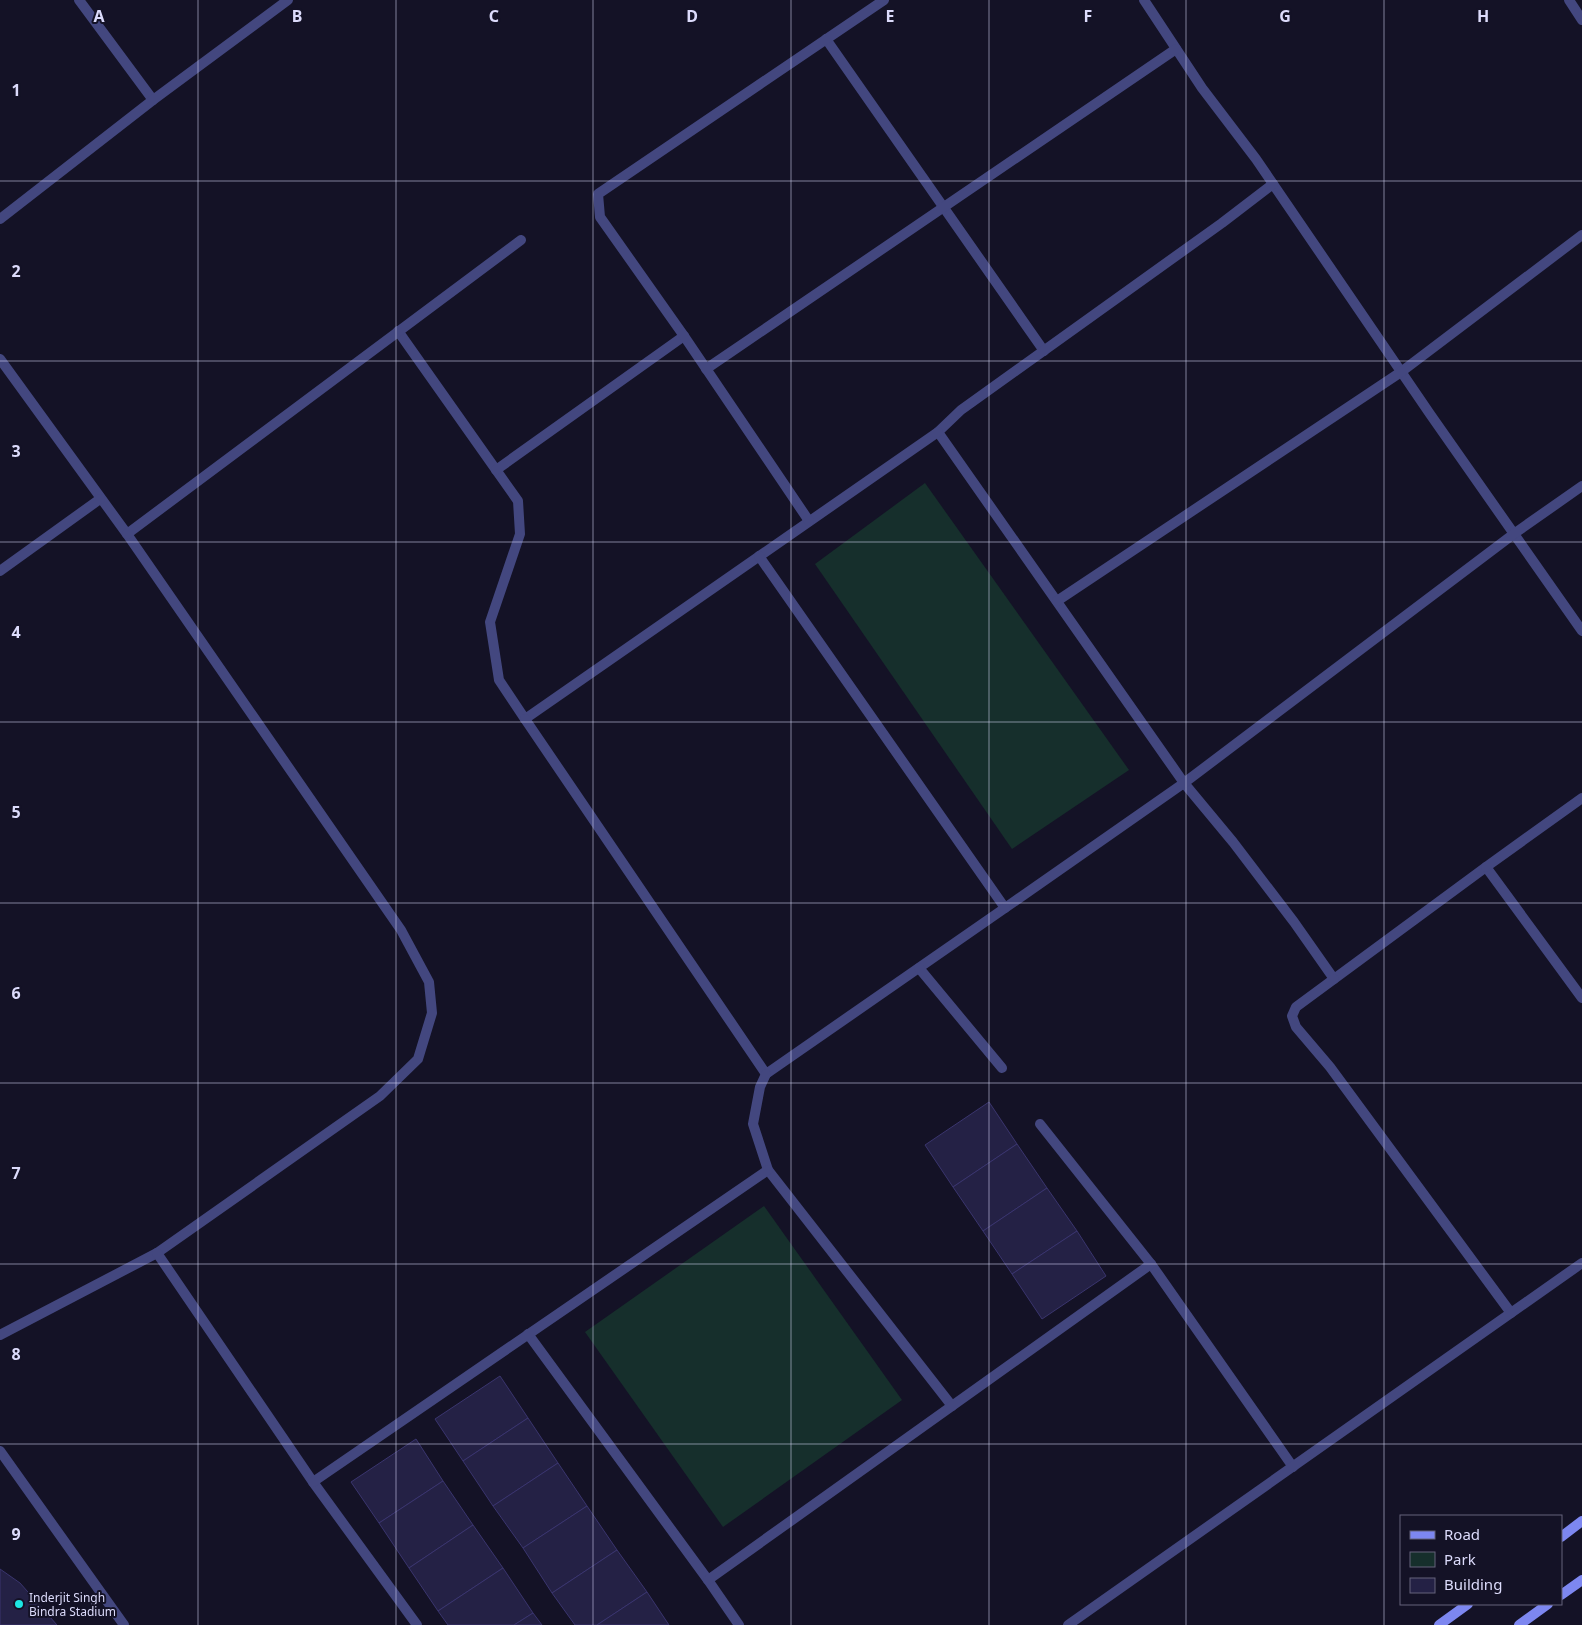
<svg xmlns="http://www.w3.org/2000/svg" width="1582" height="1625" viewBox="0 0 1582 1625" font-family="'Noto Sans',sans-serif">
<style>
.green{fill:#162f2c}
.building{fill:#242145;stroke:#3a356e}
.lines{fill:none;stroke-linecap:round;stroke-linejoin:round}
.minor{stroke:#43477f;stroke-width:10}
.secondary{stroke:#7d87f0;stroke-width:10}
.grid{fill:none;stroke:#dcdbfb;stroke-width:1;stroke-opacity:0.55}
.poi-dot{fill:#1de5e3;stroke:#141226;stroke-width:2}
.labels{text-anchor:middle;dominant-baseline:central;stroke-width:4;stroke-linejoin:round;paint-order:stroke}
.poi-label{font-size:12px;fill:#dcdbfb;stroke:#141226;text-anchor:start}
.grid-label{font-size:16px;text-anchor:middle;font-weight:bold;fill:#dcdbfb;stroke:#141226;stroke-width:4;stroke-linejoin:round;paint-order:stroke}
</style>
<rect width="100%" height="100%" fill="#141226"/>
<g class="green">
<path d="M925,483L1129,770L1012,849L815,564Z"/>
<path d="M764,1206L902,1400L723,1527L585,1332Z"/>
</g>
<g class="building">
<path d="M989,1102L1017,1144L953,1187L925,1145Z"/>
<path d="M1017,1144L1047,1188L983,1231L953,1187Z"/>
<path d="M1047,1188L1077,1231L1012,1274L983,1231Z"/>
<path d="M1077,1231L1106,1276L1042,1319L1012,1274Z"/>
<path d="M500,1376L528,1418L463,1461L435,1419Z"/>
<path d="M528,1418L558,1463L493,1506L463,1461Z"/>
<path d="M416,1439L443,1481L379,1523L351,1482Z"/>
<path d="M558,1463L587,1506L523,1548L493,1506Z"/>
<path d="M443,1481L473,1525L409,1568L379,1523Z"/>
<path d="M587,1506L617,1550L552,1593L523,1548Z"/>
<path d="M473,1525L503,1568L438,1611L409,1568Z"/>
<path d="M617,1550L647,1592L597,1625H575L552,1593Z"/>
<path d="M503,1568L533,1613L514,1625H448L438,1611Z"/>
<path d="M0,1569L20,1583L57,1625H0Z"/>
<path d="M647,1592L669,1625H597Z"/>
<path d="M533,1613L542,1625H514Z"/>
</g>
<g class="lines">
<g class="minor">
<path d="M79,0L153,100"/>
<path d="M1144,0L1202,88L1256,159L1430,414L1582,631"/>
<path d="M1569,0L1582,20"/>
<path d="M826,39L1044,351"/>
<path d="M1273,184L1222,223L961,410L938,432L1184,783L1233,842L1294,922L1334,979L1486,867L1582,998"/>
<path d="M0,219L153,100L288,0"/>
<path d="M398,331L518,501L520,534L490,622L499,680L525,719L938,432"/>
<path d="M0,359L127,534L401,930L429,982L432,1013L418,1059L380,1096L157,1253L0,1335"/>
<path d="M706,369L1176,49"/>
<path d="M496,470L684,336"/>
<path d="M809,521L684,336L600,217L598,194L884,0"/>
<path d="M127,534L521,240"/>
<path d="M759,556L1005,908L1184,783L1515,533L1582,486"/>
<path d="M0,571L100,499"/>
<path d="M1057,601L1401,372L1582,235"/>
<path d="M525,719L766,1074L1005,908"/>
<path d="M1486,867L1582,798"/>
<path d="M919,968L1002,1068"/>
<path d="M1334,979L1296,1007L1292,1016L1296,1027L1330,1067L1511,1313"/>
<path d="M766,1074L760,1087L753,1124L768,1170L952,1406"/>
<path d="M1040,1124L1151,1264L1293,1467"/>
<path d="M157,1253L313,1482L417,1625"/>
<path d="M528,1334L708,1580L739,1625"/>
<path d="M0,1451L124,1625"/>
<path d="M313,1482L768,1170"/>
<path d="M708,1580L1151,1264"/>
<path d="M1068,1625L1582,1263"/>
</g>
<g class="secondary">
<path d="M1561,1537L1582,1521"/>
<path d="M1561,1595L1582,1580"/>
<path d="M1439,1625L1468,1604"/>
<path d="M1519,1625L1548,1604"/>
</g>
</g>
<path class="grid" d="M198,0V1625M396,0V1625M593,0V1625M791,0V1625M989,0V1625M1186,0V1625M1384,0V1625M0,181H1582M0,361H1582M0,542H1582M0,722H1582M0,903H1582M0,1083H1582M0,1264H1582M0,1444H1582"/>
<circle class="poi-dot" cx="19" cy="1604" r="5"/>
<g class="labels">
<g class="poi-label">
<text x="29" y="1597">Inderjit Singh<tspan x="29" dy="14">Bindra Stadium</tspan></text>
</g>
</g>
<g class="grid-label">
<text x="99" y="22">A</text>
<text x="297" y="22">B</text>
<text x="494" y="22">C</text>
<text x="692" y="22">D</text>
<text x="890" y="22">E</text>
<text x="1088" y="22">F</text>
<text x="1285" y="22">G</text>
<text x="1483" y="22">H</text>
<text x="16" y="96">1</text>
<text x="16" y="277">2</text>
<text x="16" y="457">3</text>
<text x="16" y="638">4</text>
<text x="16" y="818">5</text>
<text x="16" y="999">6</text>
<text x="16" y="1179">7</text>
<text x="16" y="1360">8</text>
<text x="16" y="1540">9</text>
</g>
<rect x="1400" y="1515" width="162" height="90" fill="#141226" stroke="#64627b"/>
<rect x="1410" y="1531" width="25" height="8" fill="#7d87f0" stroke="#64627b"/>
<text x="1444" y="1540" font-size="15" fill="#dcdbfb">Road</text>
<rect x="1410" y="1552" width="25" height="15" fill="#162f2c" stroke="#64627b"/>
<text x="1444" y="1565" font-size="15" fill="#dcdbfb">Park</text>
<rect x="1410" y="1578" width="25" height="15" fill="#242145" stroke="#64627b"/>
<text x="1444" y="1590" font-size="15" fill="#dcdbfb">Building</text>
</svg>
